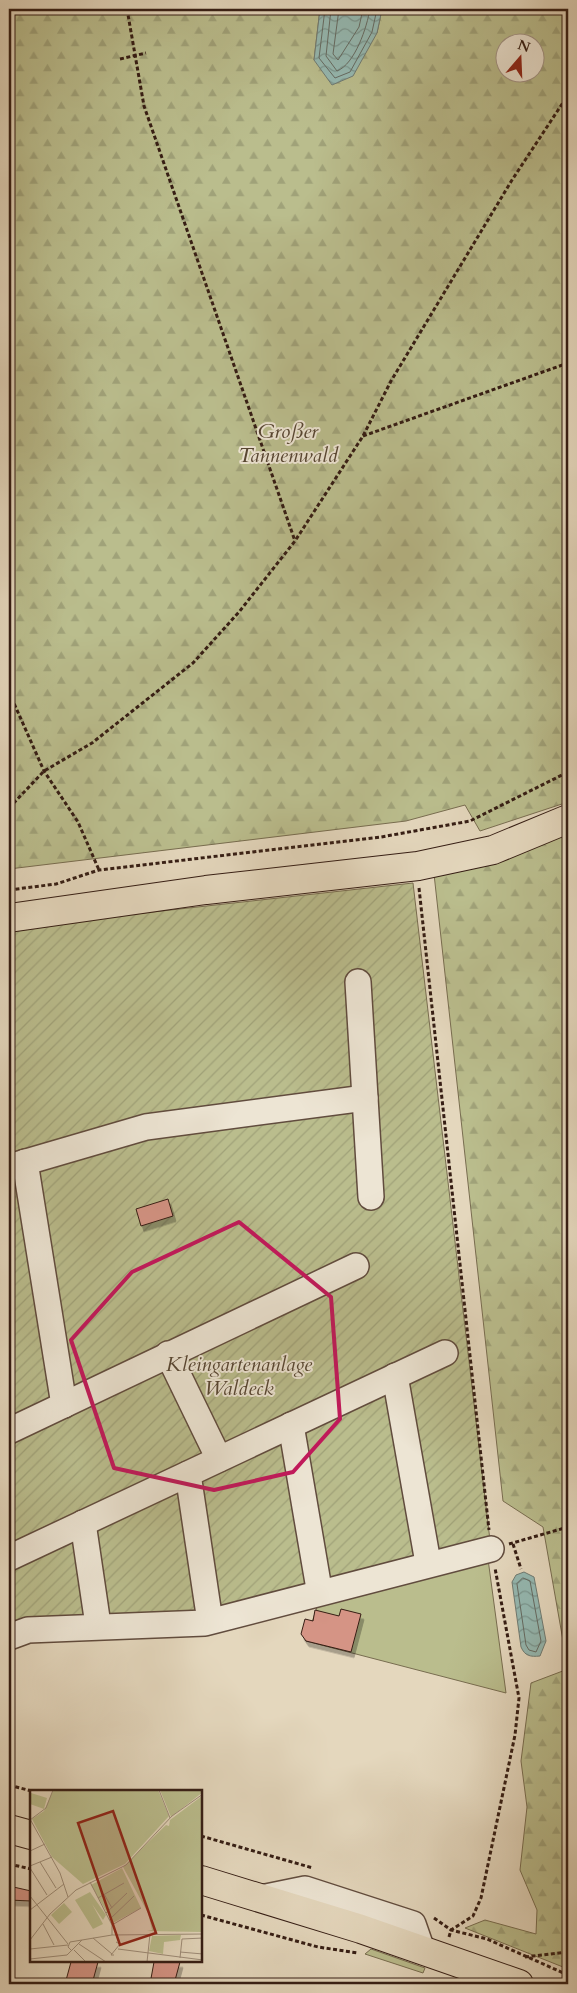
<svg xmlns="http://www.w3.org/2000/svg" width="577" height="1993" viewBox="0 0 577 1993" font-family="Cardo,serif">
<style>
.green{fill:#babd8d;stroke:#786d50}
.forest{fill:url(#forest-firs);stroke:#786d50;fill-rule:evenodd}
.garden{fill:url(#garden-furrows);stroke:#786d50}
.water{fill:url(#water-waves);stroke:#6f7b73}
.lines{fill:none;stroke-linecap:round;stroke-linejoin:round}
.shore{stroke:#656b63;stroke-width:1}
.building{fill:#d59485;stroke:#351d14;filter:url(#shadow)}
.minor-casing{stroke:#614c3e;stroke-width:28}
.major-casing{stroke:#351d14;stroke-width:30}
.path{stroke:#351d14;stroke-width:3;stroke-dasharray:4 2.5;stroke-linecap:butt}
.minor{stroke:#ede5d4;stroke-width:25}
.major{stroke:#e4d7bd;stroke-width:28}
.marked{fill:none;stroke:#c2185b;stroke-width:4;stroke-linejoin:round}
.labels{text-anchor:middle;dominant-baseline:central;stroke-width:4;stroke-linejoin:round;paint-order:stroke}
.park-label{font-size:21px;font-style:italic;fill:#564532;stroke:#ede5d4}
.inset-road{fill:none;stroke:#9e8d79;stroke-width:1}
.view{fill:#8f2418;fill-opacity:0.15;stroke:#8f2418;stroke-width:2.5}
.inset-edge{fill:none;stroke:#351d14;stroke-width:2.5}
</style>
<defs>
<pattern id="forest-firs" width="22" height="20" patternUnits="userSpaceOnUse" patternTransform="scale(1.25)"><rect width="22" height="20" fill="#babd8d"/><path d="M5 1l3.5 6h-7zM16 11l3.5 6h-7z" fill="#a0a279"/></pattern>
<pattern id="garden-furrows" width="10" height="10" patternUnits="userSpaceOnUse" patternTransform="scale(1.25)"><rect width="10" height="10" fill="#babd8d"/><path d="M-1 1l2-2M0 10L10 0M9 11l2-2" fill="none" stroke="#a0a279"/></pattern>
<pattern id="water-waves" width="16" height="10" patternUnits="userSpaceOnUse" patternTransform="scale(1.25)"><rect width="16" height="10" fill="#95b9b2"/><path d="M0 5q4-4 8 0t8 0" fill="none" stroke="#7a9690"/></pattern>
<filter id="shadow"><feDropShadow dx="3" dy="5.5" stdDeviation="0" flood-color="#0004"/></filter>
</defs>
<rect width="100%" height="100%" fill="#e4d7bd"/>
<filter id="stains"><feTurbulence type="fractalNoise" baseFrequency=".004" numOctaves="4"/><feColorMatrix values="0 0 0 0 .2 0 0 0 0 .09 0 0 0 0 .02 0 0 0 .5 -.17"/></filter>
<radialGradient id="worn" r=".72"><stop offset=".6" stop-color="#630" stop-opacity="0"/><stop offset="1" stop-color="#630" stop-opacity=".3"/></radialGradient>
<g class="green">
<path d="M488,1559L506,1693L306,1641L318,1604Z"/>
<path d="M371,1949L425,1968L423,1973L365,1954Z"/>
</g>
<g class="forest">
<path d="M9,9H320L314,60L377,33L382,9H568V802L480,831L465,805L406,821L9,869ZM504,42H534V72H504Z"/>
<path d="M568,834V1969L465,1928L485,1920L536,1934L537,1910L520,1870L527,1807L521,1761L531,1683L568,1669L543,1527L503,1501L434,874L479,865Z"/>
</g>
<path class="garden" d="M413,883L491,1549L205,1623L9,1631V928Z"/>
<g class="water">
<path d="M320,9H382L377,33L353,76L332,85L314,60Z"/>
<path d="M524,1572L534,1577L546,1641L540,1656C530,1657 525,1656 521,1647L512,1582L516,1575Z"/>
</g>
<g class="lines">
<g class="shore">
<path d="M325,9L319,58L335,78L350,72L372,32L377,9"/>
<path d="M331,9L326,56L337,71C355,64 367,27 370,9"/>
<path d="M339,9L333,54L338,60L359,27L363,9"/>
<path d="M523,1578L530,1581L541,1641L536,1652L529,1650L526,1645L517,1584Z"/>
</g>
</g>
<g class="building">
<path d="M168,1199L173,1216L141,1226L136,1209Z"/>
<path d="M341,1609L361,1614L351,1652L306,1641L301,1634L305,1619L313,1621L315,1610L339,1616Z"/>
<path d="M9,1886L31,1891V1901L9,1900Z"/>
<path d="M71,1962H98L92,1984H65Z"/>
<path d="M154,1962H180L174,1984H150Z"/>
</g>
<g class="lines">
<defs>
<g id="minor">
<path d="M358,982L371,1197"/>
<path d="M25,1162L64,1405"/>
<path d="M9,1167L146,1127L365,1098"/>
<path d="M168,1354L219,1459"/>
<path d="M395,1376L427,1557"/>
<path d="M291,1425L318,1583"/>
<path d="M9,1431L356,1266"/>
<path d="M188,1474L208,1608"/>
<path d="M83,1523L97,1618"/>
<path d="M9,1558L445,1353"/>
<path d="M9,1637L28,1630L205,1623L491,1549"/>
<path d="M261,1898L305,1889L413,1924L422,1950"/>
</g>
<g id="major">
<path d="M9,918L206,890L418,866L493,850L568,819"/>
<path d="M9,1829L31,1835"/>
<path d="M201,1880L361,1929L519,1984"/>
</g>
</defs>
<use href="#minor" class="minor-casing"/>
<use href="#major" class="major-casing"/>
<g class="path">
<path d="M127,9L144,106L295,541"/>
<path d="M120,59L146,53"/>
<path d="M363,436L568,363"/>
<path d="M9,692L44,771L78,822L99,870"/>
<path d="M9,808L44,771L92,743L193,663L239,612L295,541L363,436L391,381L512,180L568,95"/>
<path d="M419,888L489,1530"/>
<path d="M9,890L56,884L99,870L381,837L470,821L568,772"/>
<path d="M509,1544L568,1527"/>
<path d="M513,1544L521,1569"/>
<path d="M9,1785L35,1792"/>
<path d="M201,1836L313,1868"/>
<path d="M9,1864L31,1869"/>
<path d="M201,1915L318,1947L358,1953"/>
<path d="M434,1918L451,1930L487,1939L568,1975"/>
<path d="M449,1937L451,1930L473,1916L481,1898L515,1735L519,1698L495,1568"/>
<path d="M525,1957L568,1952"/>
</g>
<use href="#minor" class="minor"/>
<use href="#major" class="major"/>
</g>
<path class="marked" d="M239,1222L331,1297L340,1419L293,1472L214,1490L114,1468L71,1340L132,1272Z"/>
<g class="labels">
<g class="park-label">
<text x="288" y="431">Großer<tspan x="288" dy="24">Tannenwald</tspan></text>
<text x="239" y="1364">Kleingartenanlage<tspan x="239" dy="24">Waldeck</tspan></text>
</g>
</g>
<g transform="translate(30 1790)">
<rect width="172" height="172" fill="#e4d7bd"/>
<path d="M1,3L17,8L14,19L0,14ZM60,102L76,125L73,130L62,114L73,134L63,139L45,110ZM34,113L42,122L29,134L21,125ZM151,145L150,150L134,152L133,164L119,161L122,146Z" fill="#babd8d"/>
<path d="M23,0H128L139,26L95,74L53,94L22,67L2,29L14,21ZM130,0H172L173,2L141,27ZM172,6V142L117,141L122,140L118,123L93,77L136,35L139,36L140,30Z" fill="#babd8d"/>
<path d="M92,78L111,118L83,133L61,95Z" fill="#babd8d"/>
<path class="inset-road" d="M129,0L140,28M0,29L30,83L38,107M0,30L16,18L23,0M0,61L15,54M10,72L26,98M0,76L22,67M0,78L17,105M60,92L82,135V145M74,104L82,118M0,106L38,154M68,108L94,93M0,120L34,94M76,123L97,103M79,130L104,106M13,134L24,155M82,135L111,118M63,148L82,164M0,150L20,124L46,100L96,75L142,26L173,4M49,154L76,172M0,159L38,155M88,159L173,170M41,160L38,157L40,152L82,145L173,144M44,160L56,172M150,162L173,164M84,165H81L90,154L86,152M150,168L152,149L173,148M0,169L37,165L52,150M117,172L120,144"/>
<path class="view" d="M83,21L126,143L90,155L48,33Z"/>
<rect width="172" height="172" class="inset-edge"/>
</g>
<rect width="577" height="1993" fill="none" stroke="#e4d7bd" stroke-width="30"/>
<rect x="10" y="10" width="557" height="1973" fill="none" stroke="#351d14" stroke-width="2.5"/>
<rect x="15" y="15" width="547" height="1963" fill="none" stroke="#351d14"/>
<g transform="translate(520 58) rotate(19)"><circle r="24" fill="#ede5d4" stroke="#a39587"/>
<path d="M0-4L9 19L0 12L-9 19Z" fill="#8f2418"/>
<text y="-8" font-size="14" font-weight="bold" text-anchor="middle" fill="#351d14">N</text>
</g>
<rect width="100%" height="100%" filter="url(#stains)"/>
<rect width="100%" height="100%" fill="url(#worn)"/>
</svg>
